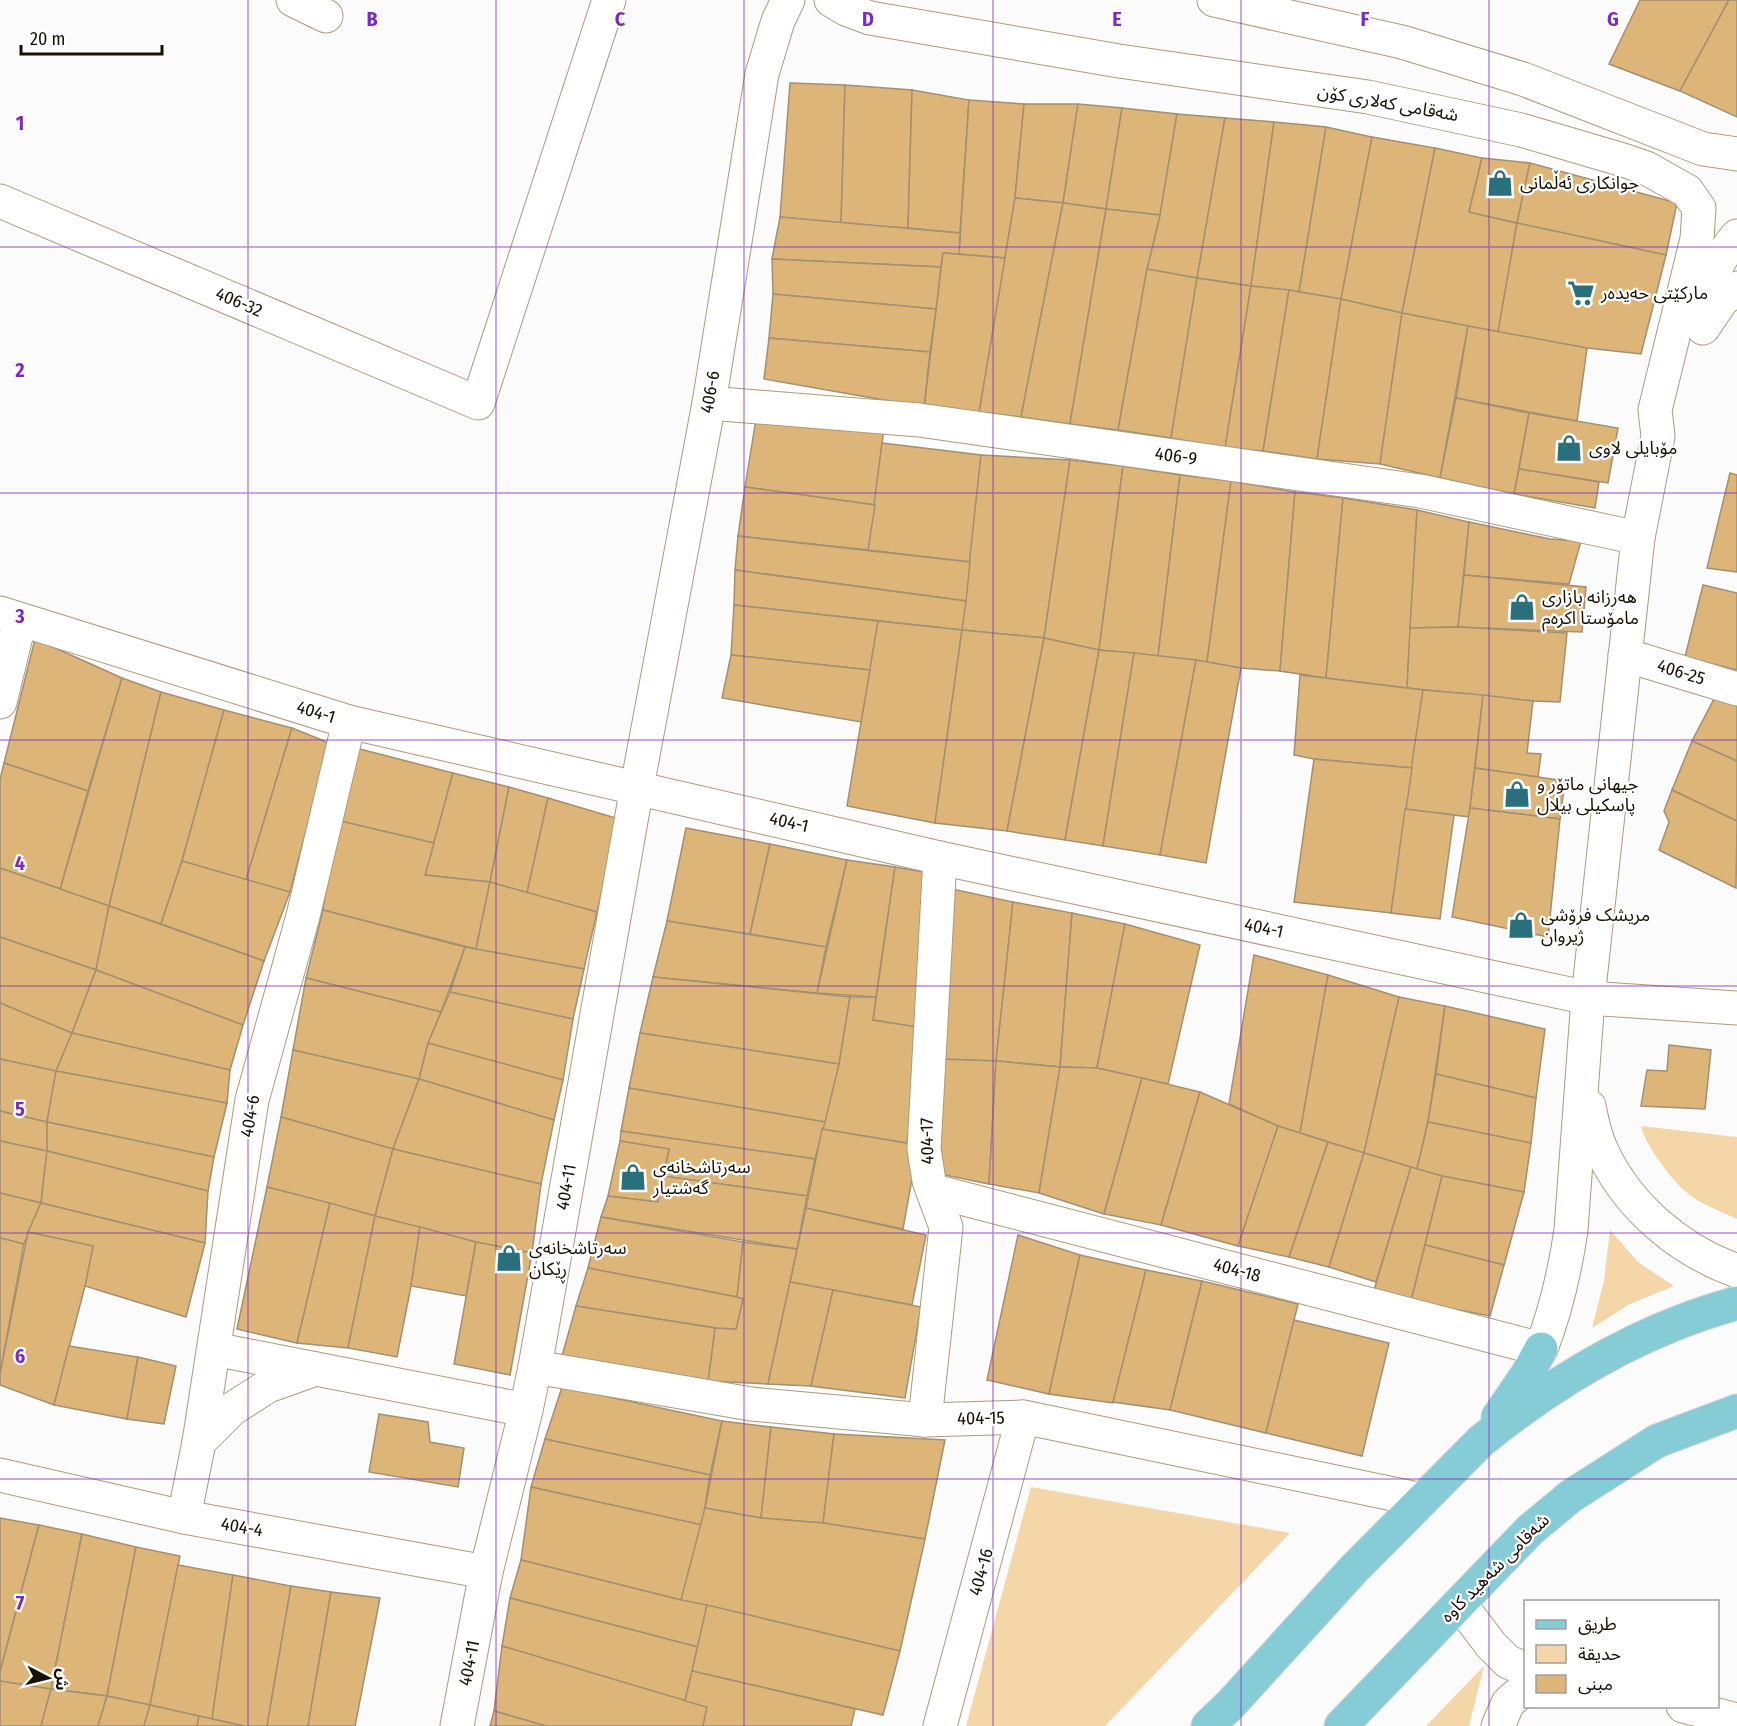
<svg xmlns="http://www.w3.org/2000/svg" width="1737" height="1726" viewBox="0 0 1737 1726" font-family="'Fira Sans Condensed','Noto Sans Arabic',sans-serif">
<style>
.green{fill:#f4d6a8}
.building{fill:#ddb578;stroke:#a38f71;stroke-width:1.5}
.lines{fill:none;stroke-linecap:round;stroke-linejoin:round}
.minor-casing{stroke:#ae9a7b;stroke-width:35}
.major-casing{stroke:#d5d4d2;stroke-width:35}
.minor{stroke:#fff;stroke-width:33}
.major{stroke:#86ccd7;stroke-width:33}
.grid{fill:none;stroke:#7b2cbf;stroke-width:1.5;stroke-opacity:0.55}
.labels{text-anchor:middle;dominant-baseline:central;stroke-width:4.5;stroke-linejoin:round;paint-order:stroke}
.street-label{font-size:18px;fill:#181005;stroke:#fff}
.poi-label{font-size:18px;fill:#181005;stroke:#fff;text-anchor:start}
.grid-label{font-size:20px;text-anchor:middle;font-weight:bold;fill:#7b2cbf;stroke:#fff;stroke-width:4.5;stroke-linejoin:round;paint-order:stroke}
</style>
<rect width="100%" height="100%" fill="#fbfbfb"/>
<g class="green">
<path d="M1641,1126L1737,1137V1219C1722,1212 1698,1203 1686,1192C1671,1179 1645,1145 1641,1126Z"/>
<path d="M1610,1230L1639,1263L1674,1286L1630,1304L1592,1328L1604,1281Z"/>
<path d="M1031,1487L1290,1533L1105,1726H966Z"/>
<path d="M1484,1666L1469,1726H1426Z"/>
</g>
<g class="building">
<path d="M1640,0H1729L1680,91L1609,64Z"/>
<path d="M1729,0H1737V117L1680,91Z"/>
<path d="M790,83L845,85L841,224L780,217Z"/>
<path d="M845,85L912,90L908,228L841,224Z"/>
<path d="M912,90L969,100L960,233L908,228Z"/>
<path d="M969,100L1024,104L1015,198L1005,258L959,254Z"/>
<path d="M1024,104H1078L1063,203L1015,198Z"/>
<path d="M1078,104L1122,108L1106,209L1063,203Z"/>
<path d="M1122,108L1177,114L1160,215L1106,209Z"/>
<path d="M1177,114L1225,118L1197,278L1147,269L1160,215Z"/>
<path d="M1225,118L1274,122L1251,286L1197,278Z"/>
<path d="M1274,122L1326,127L1299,292L1251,286Z"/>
<path d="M1326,127L1372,137L1341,299L1299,292Z"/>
<path d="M1372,137L1435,148L1402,313L1341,299Z"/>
<path d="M1435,148L1482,158L1469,212L1517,223L1498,332L1402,313Z"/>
<path d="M1482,158L1530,163L1517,223L1469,212Z"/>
<path d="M1530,163L1677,203L1666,255L1517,223Z"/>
<path d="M1015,198L1063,203L1021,417L979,412Z"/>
<path d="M1063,203L1106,209L1070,424L1021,417Z"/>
<path d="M1106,209L1160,215L1147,269L1118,430L1070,424Z"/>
<path d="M780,217L960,233L959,254L943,253L941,267L772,259Z"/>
<path d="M1517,223L1666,255L1641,354L1587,348L1498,332Z"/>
<path d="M943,253L1005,258L979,412L924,407Z"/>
<path d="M772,259L941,267L936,309L773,294Z"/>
<path d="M1147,269L1197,278L1171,438L1118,430Z"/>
<path d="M1197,278L1251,286L1225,448L1171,438Z"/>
<path d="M1251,286L1289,290L1263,451L1225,448Z"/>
<path d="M1289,290L1341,299L1317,459L1263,451Z"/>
<path d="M773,294L936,309L930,352L769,338Z"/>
<path d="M1341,299L1402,313L1380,464L1317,459Z"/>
<path d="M1402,313L1468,326L1440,478L1380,464Z"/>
<path d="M1468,326L1587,348L1577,421L1456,398Z"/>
<path d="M769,338L930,352L924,407L764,379Z"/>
<path d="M1456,398L1529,413L1514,494L1440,478Z"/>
<path d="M757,413L884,427L875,505L745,487Z"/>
<path d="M1529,413L1618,428L1608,483L1519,469Z"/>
<path d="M882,443L981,455L970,562L868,550Z"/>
<path d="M981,455L1070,460L1044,638L962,630Z"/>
<path d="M1070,460L1123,466L1099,650L1044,638Z"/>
<path d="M1123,466L1180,475L1158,656L1099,650Z"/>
<path d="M1519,469L1599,482L1595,508L1514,494Z"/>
<path d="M1730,473L1737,475V572L1707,568Z"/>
<path d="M1180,475L1231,481L1207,662L1158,656Z"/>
<path d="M1231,481L1295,492L1280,671L1241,668L1207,662Z"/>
<path d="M745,487L875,505L868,550L738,536Z"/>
<path d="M1295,492L1343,498L1326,678L1280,671Z"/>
<path d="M1343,498L1417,510L1407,688L1326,678Z"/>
<path d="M1417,510L1469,522L1458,627L1410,628Z"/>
<path d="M1469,522L1550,539L1581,541L1569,584L1464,575Z"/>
<path d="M738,536L970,562L966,601L735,570Z"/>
<path d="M735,570L966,601L962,630L734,605Z"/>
<path d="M1464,575L1586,587L1582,632L1458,627Z"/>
<path d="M1703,585L1737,593V670L1685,657Z"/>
<path d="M734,605L878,621L870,670L731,655Z"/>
<path d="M878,621L962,630L935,823L847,806Z"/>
<path d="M1458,627L1567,633L1560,702L1533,701L1407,688L1410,628Z"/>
<path d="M962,630L1044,638L1007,831L935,823Z"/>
<path d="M1044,638L1099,650L1065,840L1007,831Z"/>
<path d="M35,639L122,678L88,791L4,763Z"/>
<path d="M1099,650L1134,653L1103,846L1065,840Z"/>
<path d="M1134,653L1196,660L1160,855L1103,846Z"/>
<path d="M731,655L870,670L861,722L722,698Z"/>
<path d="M1196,660L1241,668L1206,863L1160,855Z"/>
<path d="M1300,675L1423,690L1412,768L1314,759L1294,755Z"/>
<path d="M122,678L161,692L109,906L60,889Z"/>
<path d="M1423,690L1483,695L1469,817L1405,809Z"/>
<path d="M161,692L224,710L182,861L161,924L109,906Z"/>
<path d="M1483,695L1533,701L1527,753L1541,754L1538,777L1475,768Z"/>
<path d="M1715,697L1737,706V761L1692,741Z"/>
<path d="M224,710L292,728L246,880L182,861Z"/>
<path d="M292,728L329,743L290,892L246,880Z"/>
<path d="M1692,741L1737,761V821L1672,790Z"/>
<path d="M352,747L453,773L434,843L336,820Z"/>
<path d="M1314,759L1412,768L1391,913L1294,902Z"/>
<path d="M4,763L88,791L60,889L0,868V779Z"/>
<path d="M1475,768L1565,781L1560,819L1470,808Z"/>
<path d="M453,773L509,787L490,882L425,875Z"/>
<path d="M509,787L548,798L527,893L490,882Z"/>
<path d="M1672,790L1737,821L1736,888L1659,850L1669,822L1664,811Z"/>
<path d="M548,798L619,819L597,912L527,893Z"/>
<path d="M1470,808L1560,819L1548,937L1452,917Z"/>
<path d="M1405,809L1454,815L1440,919L1391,913Z"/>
<path d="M336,820L434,843L425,875L490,882L476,949L323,910Z"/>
<path d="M686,828L770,844L750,934L667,921Z"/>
<path d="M770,844L847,860L826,947L750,934Z"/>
<path d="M847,860L895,867L876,997L817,993Z"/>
<path d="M182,861L290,892L264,961L161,924Z"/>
<path d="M895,867L935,874L923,1028L873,1020Z"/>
<path d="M0,868L109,906L96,970L0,937Z"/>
<path d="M490,882L597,912L584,969L476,949Z"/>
<path d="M947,888L1013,902L996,1061L939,1059Z"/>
<path d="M1013,902L1072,913L1060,1067L996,1061Z"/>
<path d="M109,906L264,961L243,1025L96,970Z"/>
<path d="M323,910L465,947L441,1012L306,978Z"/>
<path d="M1072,913L1125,924L1097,1068L1060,1067Z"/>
<path d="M667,921L826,947L817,993L653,977Z"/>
<path d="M1125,924L1200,945L1168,1084L1097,1068Z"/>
<path d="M0,937L96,970L72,1033L0,1003Z"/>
<path d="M465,947L584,969L573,1019L450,992Z"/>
<path d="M1254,955L1328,975L1300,1133L1278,1126L1229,1104Z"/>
<path d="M96,970L243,1025L230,1070L72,1033Z"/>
<path d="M1328,975L1399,997L1364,1153L1300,1133Z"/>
<path d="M653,977L850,997L839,1064L640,1033Z"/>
<path d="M306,978L441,1012L428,1043L419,1079L293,1050Z"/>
<path d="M450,992L573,1019L563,1080L428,1043Z"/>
<path d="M850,997H876L873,1020L923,1028L907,1143L822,1129L839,1064Z"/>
<path d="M1399,997L1445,1006L1428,1122L1417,1169L1364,1153Z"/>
<path d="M0,1003L72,1033L56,1071L0,1059Z"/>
<path d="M1445,1006L1545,1029L1536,1098L1436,1074Z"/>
<path d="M72,1033L230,1070L227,1103L56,1071Z"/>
<path d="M640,1033L839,1064L825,1122L629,1088Z"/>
<path d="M428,1043L563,1080L554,1120L419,1079Z"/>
<path d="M1669,1045L1711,1050L1705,1109L1641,1106L1647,1070L1667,1071Z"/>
<path d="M293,1050L419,1079L393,1149L281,1117Z"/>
<path d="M0,1059L56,1071L47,1122L0,1111Z"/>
<path d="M939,1059L996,1061L989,1184L940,1174Z"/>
<path d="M996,1061L1060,1067L1039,1193L989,1184Z"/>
<path d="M1060,1067L1097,1068L1142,1078L1104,1214L1039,1193Z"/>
<path d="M56,1071L227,1103L214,1157L47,1122Z"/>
<path d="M1436,1074L1536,1098L1531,1143L1428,1122Z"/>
<path d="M1142,1078L1200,1092L1161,1225L1104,1214Z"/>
<path d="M419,1079L554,1120L541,1184L393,1149Z"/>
<path d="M629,1088L825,1122L815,1159L621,1131Z"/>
<path d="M1200,1092L1278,1126L1238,1246L1161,1225Z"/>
<path d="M0,1111L47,1122V1151L0,1141Z"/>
<path d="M281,1117L393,1149L375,1216L267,1187Z"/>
<path d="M47,1122L214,1157L208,1191L47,1151Z"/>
<path d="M1428,1122L1531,1143L1524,1192L1442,1176L1417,1169Z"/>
<path d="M1278,1126L1328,1142L1289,1257L1238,1246Z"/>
<path d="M822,1129L918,1145L903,1229L806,1208Z"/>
<path d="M621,1131L815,1159L807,1196L663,1176L669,1149L620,1141Z"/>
<path d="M0,1141L47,1151L41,1203L0,1193Z"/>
<path d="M620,1141L669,1149L658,1202L608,1196Z"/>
<path d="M1328,1142L1364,1153L1329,1267L1289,1257Z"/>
<path d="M393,1149L541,1184L532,1253L476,1242L375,1216Z"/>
<path d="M47,1151L208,1191L205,1243L41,1203Z"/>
<path d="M1364,1153L1411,1167L1376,1282L1329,1267Z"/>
<path d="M1411,1167L1442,1176L1411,1301L1374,1290Z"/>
<path d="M663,1176L807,1196L797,1249L601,1217L608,1196L658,1202Z"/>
<path d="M1442,1176L1524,1192L1504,1265L1425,1245Z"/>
<path d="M267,1187L330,1203L297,1343L237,1329Z"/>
<path d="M0,1193L41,1203L24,1244L0,1238Z"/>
<path d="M41,1203L205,1243L186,1317L85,1286L93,1246L28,1232Z"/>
<path d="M330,1203L375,1216L348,1348L297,1343Z"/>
<path d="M806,1208L926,1235L912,1305L790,1282Z"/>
<path d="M375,1216L420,1227L411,1286L397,1357L348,1348Z"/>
<path d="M601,1217L743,1242L737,1297L588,1268Z"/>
<path d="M420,1227L476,1242L466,1296L411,1286Z"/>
<path d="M28,1232L93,1246L85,1286L54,1405L0,1385V1373Z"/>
<path d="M1018,1235L1080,1255L1049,1394L987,1380Z"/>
<path d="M0,1238L24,1244L0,1373Z"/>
<path d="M476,1242L532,1253L510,1375L454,1364Z"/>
<path d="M743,1242L797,1249L768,1384L708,1381L715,1328L736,1329L743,1299L737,1297Z"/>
<path d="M1425,1245L1504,1265L1490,1316L1411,1301Z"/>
<path d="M1080,1255L1146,1270L1113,1403L1049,1394Z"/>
<path d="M588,1268L737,1297L743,1299L736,1329L715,1328L576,1306Z"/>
<path d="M1146,1270L1202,1281L1170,1410L1113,1402Z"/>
<path d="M1202,1281L1298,1304L1266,1433L1170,1410Z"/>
<path d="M790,1282L833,1290L811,1386L768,1384Z"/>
<path d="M833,1290L921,1307L905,1398L811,1386Z"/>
<path d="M576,1306L715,1328L708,1381L562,1356Z"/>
<path d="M1294,1320L1389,1343L1362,1456L1266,1433Z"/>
<path d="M69,1346L138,1357L127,1419L54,1405Z"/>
<path d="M138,1357L176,1366L164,1424L127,1419Z"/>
<path d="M562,1387L722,1421L710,1475L545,1439Z"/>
<path d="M379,1414L428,1422L430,1442L464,1448L458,1487L369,1472Z"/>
<path d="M722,1421L771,1427L761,1518L705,1508Z"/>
<path d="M771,1427L834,1434L823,1523L761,1518Z"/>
<path d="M834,1434L945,1440L925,1539L823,1523Z"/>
<path d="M545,1439L710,1475L702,1525L531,1487Z"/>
<path d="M531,1487L702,1525L681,1600L521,1560Z"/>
<path d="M705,1508L761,1518L823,1523L925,1539L900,1651L681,1600Z"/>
<path d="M0,1518L39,1525L0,1672Z"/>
<path d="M39,1525L82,1534L51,1689L0,1681V1672Z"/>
<path d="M82,1534L136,1547L107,1696L51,1689Z"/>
<path d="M136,1547L180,1556L150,1705L107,1696Z"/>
<path d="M521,1560L681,1600L707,1605L698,1647L510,1598Z"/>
<path d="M178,1565L233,1575L212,1719L150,1705Z"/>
<path d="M233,1575L291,1586L267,1726H244L212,1719Z"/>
<path d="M291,1586L331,1592L308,1726H267Z"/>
<path d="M331,1592L380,1598L355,1726H308Z"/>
<path d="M510,1598L698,1647L685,1701L502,1646Z"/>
<path d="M707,1605L900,1651L883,1715L692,1671Z"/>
<path d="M502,1646L707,1707L703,1726H546L494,1711Z"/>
<path d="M692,1671L855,1709L851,1726H703L707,1707L685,1701Z"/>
<path d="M0,1681L51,1689L41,1726H0Z"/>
<path d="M51,1689L107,1696L98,1726H41Z"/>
<path d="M107,1696L150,1705L144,1726H98Z"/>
<path d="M150,1705L199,1716L197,1726H144Z"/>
<path d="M494,1711L546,1726H490Z"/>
<path d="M199,1716L212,1719L244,1726H197Z"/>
</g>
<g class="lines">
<defs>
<g id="minor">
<path d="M293,0L326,16"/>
<path d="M831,0L846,9L870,18L1119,61L1368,97L1521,130L1623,160L1646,168L1687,191L1699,208L1697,239L1655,410L1658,436L1638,538L1588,998L1571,1230C1565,1271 1556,1310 1541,1349L934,1191"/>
<path d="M1214,0L1402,42L1523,79L1703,149L1737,154"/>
<path d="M0,201L478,403L609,0"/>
<path d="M1699,319C1708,286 1714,263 1737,236"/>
<path d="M1703,328L1722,300L1737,288"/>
<path d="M709,403L919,420L1420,491L1638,538"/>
<path d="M0,613L349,722L940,858L1588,998L1737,1008"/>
<path d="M1625,655L1737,689"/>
<path d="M0,702L20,620"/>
<path d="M1589,1106C1592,1121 1595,1137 1602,1151C1628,1207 1679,1250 1737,1271"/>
<path d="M214,1349L526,1410"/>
<path d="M535,1367L751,1404L925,1420L1023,1417L1422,1500"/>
<path d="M925,1420L946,1227L929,1181L924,1149L940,858"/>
<path d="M199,1442L232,1409L268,1386L316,1369"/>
<path d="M0,1475L184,1517L486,1572"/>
<path d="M184,1517L199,1442L252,1100L303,916L349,722"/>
<path d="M1460,1604L1491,1645L1508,1662L1526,1669"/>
<path d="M1683,1706L1737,1720"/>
<path d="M457,1726L486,1572L526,1410L535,1367L637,787L709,403L762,74L778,21L788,0"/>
<path d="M940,1726L1023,1417"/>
<path d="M1498,1726L1508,1703L1526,1687"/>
</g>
<g id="major">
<path d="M1498,1417L1528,1373L1541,1349"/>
<path d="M1208,1726L1230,1705L1353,1570L1481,1441C1557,1379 1642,1329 1737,1303"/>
<path d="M1341,1726L1530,1530L1571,1496L1657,1441L1737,1411"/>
</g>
</defs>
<use href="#minor" class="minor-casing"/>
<use href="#major" class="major-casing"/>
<use href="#minor" class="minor"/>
<use href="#major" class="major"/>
</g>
<path class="grid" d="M248,0V1726M496,0V1726M744,0V1726M993,0V1726M1241,0V1726M1489,0V1726M0,247H1737M0,493H1737M0,740H1737M0,986H1737M0,1233H1737M0,1479H1737"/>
<defs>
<symbol id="shop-bare" viewBox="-9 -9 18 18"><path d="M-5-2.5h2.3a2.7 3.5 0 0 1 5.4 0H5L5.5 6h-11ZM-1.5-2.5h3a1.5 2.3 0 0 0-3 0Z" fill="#29707c" stroke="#fff" stroke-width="2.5" paint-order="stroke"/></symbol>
<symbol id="supermarket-bare" viewBox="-9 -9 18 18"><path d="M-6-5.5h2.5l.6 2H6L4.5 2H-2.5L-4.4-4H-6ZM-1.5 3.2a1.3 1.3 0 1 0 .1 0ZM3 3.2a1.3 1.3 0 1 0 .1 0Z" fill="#29707c" stroke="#fff" stroke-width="2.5" paint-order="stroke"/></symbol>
</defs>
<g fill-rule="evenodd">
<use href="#shop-bare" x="1481" y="164" width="38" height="38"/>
<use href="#supermarket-bare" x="1562" y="274" width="38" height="38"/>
<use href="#shop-bare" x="1550" y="429" width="38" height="38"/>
<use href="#shop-bare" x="1503" y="588" width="38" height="38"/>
<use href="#shop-bare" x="1498" y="775" width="38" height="38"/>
<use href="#shop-bare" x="1502" y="906" width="38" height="38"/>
<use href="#shop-bare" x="614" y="1158" width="38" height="38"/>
<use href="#shop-bare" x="490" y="1239" width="38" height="38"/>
</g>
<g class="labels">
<g class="street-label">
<text transform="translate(1388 103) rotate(10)">شەقامی کەلاری کۆن</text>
<text transform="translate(239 302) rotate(23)">406-32</text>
<text transform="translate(710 392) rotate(-80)">406-6</text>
<text transform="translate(1176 456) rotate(8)">406-9</text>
<text transform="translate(1681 672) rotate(17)">406-25</text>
<text transform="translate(316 712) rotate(17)">404-1</text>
<text transform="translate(789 822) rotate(13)">404-1</text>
<text transform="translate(1264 928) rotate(12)">404-1</text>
<text transform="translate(250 1116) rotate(-80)">404-6</text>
<text transform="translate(927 1141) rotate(-91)">404-17</text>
<text transform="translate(566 1187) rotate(-80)">404-11</text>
<text transform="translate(1237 1270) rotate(15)">404-18</text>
<text transform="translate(981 1418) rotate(-1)">404-15</text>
<text transform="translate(242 1527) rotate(10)">404-4</text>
<text transform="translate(1495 1568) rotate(-45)">شەقامی شەهید کاوە</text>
<text transform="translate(981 1572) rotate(-75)">404-16</text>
<text transform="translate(469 1663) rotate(-79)">404-11</text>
</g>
<g class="poi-label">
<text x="1520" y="183">جوانکاری ئەڵمانی</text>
<text x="1601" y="293">مارکێتی حەیدەر</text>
<text x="1589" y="448">مۆبایلی لاوی</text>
<text x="1542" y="597">هەرزانە بازاری<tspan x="1542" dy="21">مامۆستا اکرەم</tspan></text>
<text x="1537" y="784">جیهانی ماتۆر و<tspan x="1537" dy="21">پاسکیلی بیلال</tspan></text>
<text x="1541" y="915">مریشک فرۆشی<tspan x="1541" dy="21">ژیروان</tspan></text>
<text x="653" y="1167">سەرتاشخانەی<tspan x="653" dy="21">گەشتیار</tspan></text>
<text x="529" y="1248">سەرتاشخانەی<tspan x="529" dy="21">ڕێکان</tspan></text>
</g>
</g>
<g class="grid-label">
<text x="372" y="26">B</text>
<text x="620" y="26">C</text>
<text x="868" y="26">D</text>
<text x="1117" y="26">E</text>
<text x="1365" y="26">F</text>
<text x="1613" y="26">G</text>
<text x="20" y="130">1</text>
<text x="20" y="377">2</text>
<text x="20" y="623">3</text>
<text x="20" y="870">4</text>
<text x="20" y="1116">5</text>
<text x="20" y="1363">6</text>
<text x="20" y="1610">7</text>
</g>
<rect x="1524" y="1600" width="195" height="108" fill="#ffffff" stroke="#a39f9b" stroke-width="1.5"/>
<rect x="1536" y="1620" width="30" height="9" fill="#86ccd7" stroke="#a39f9b" stroke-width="1.5"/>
<text x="1578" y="1630" font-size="18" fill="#181005">طريق</text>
<rect x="1536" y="1645" width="30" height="18" fill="#f4d6a8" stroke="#a39f9b" stroke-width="1.5"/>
<text x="1578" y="1660" font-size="18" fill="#181005">حديقة</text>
<rect x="1536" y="1675" width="30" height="18" fill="#ddb578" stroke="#a39f9b" stroke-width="1.5"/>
<text x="1578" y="1690" font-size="18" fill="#181005">مبنى</text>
<g transform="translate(48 1678) rotate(97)" stroke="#ffffff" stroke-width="4.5" paint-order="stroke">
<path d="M0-4.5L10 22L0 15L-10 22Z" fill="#181005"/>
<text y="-9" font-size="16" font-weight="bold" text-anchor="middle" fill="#181005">ش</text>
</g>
<path d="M21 45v9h141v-9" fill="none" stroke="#181005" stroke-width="3"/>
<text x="30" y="45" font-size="18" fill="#181005" stroke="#ffffff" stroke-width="4.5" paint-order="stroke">20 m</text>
</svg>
